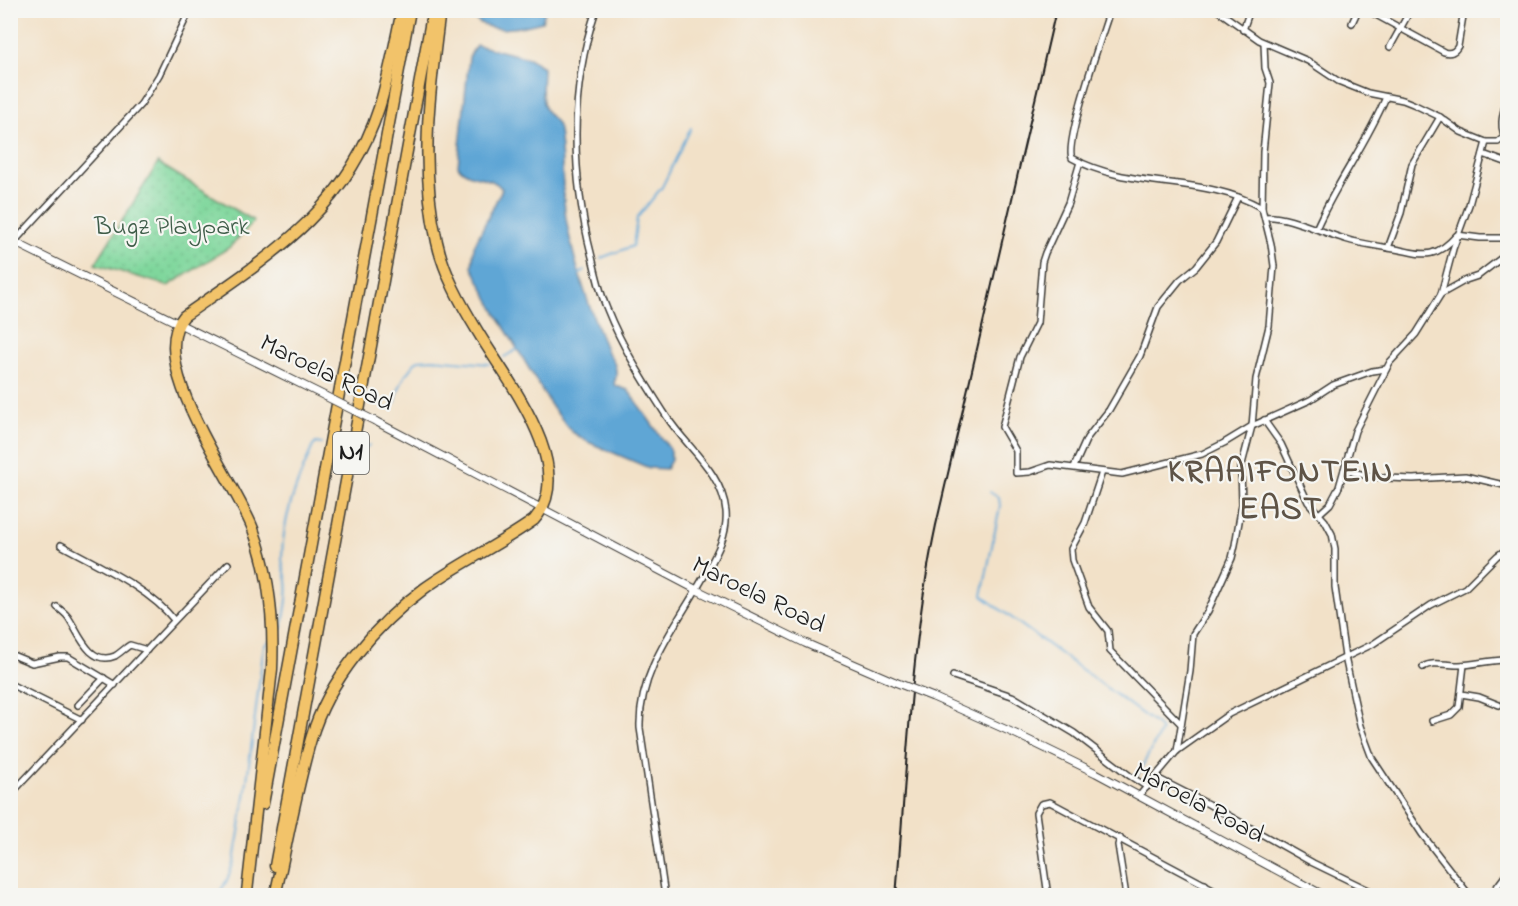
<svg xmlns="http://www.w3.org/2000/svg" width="1518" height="906" viewBox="0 0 1518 906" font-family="'Indie Flower',sans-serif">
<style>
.park{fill:url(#park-dots);stroke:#4e7a5c;stroke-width:1.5}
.water{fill:#5ea6d5;stroke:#3d6178;stroke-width:1.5}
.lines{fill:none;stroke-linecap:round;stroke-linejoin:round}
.stream{stroke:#5ea6d5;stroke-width:2}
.minor-casing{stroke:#3c3a36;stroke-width:8}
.tertiary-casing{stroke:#3c3a36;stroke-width:9}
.motorway-casing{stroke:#3c3a36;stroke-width:13}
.minor{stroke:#fff;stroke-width:5}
.tertiary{stroke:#fff;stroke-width:7}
.motorway{stroke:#f2c36a;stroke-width:10}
.rail{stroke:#1c1c1c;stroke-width:2}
.tertiary-bridge-casing{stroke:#3c3a36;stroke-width:9;stroke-linecap:butt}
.tertiary-bridge{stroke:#fff;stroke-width:7}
.labels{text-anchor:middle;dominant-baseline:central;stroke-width:4.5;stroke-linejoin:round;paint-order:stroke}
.shield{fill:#f6f6f2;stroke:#5d5d5c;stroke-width:1.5}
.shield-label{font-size:24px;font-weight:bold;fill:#1c1c1c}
.park-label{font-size:26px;fill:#3f5d49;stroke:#f6f6f2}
.street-label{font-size:26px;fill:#1c1c1c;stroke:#f6f6f2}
.district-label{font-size:32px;font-weight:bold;letter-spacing:1.5px;fill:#5e5346;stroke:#f6f6f2}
</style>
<defs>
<pattern id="park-dots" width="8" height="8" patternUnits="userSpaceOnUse" patternTransform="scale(1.5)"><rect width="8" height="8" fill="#7fd79c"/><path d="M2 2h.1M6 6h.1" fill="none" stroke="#6db886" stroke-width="1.8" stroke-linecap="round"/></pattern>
</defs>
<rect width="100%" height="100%" fill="#f6f6f2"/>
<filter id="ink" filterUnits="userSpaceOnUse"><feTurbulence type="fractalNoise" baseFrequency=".0167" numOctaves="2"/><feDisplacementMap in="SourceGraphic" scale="12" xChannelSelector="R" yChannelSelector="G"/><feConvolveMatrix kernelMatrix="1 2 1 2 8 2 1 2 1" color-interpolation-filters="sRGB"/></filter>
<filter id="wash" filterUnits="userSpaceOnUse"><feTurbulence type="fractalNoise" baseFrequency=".008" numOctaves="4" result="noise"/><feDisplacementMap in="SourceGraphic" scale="24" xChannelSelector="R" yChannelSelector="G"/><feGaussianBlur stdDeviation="1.35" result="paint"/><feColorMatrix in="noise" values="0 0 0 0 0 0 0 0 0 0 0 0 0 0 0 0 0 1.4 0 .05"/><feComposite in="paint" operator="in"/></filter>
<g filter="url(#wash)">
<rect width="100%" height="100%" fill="#f2e1c8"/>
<path class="park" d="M158,163L254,221L230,247L168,286L95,264Z"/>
<g class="water">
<path d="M472,11H545L542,22C519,28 491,35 473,18Z"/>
<path d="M476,45L529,58L543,67C543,80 540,98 545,109C550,118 558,120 559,131C564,162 561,193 567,224C575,268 590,310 607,352C615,360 619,373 614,383L616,386L628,390L671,451V460L666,469L649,468L588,442L572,432L552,407L497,315L472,267L474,246L502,189C491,174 469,181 458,166L469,57Z"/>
</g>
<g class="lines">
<g class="stream">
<path d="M601,258L633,246L637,218L662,187L691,128"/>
<path d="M579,274L585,270"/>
<path d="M504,357L518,349"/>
<path d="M395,403C399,385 405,373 418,360L433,359L489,364"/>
<path d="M358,450L364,449L369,445"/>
<path d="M990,492L999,498L1000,506L982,596L1157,725L1161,731L1137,776"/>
<path d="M278,632L282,627C285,613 289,596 287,581C286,573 282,566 282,558C282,519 297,482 313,446L316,443L321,444"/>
<path d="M212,896L220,892L227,880L234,861L245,797L263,652L264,646L269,641"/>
</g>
</g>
</g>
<g filter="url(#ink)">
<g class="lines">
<defs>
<g id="minor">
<path d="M596,10C569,90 571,176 592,257C596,274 600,293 607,309C622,347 645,383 667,417C687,448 722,472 726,511C728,533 717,553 707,571C680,621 638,669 640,728L665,896"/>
<path d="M1110,10C1103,33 1064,143 1072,158C1131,191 1204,174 1262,208"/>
<path d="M1217,10L1259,40L1308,61L1338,81L1368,93L1403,100L1413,104L1440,117L1461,132L1486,142"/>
<path d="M1367,10L1444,52C1450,54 1455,52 1458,46L1464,10"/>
<path d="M1352,23L1358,10"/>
<path d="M1243,30L1250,10"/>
<path d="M1390,47L1410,11"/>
<path d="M1508,94C1505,107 1496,130 1508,139"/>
<path d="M1483,154L1508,163"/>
<path d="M1080,162L1068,203L1045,253L1042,262L1037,323L1020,357L1002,427L1016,451V473L1030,472L1050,465L1122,474L1202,454L1224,443L1252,426L1310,400L1333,385L1372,371L1386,369"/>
<path d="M1265,217C1287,215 1323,233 1345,239C1361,244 1378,246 1395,249C1424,255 1435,260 1457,235L1480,238H1508"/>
<path d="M1316,229C1336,183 1367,143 1386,97"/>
<path d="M14,242L141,104L159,75L190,10"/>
<path d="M1388,248L1401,213L1412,164L1440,117"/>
<path d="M1441,294L1466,280L1478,276L1508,253"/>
<path d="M1264,420L1281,444L1308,502L1325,521L1332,534L1335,549V587L1345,657L1360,726L1372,758L1422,834L1470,896"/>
<path d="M1074,467L1087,438L1109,410L1140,356L1158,307L1180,280L1196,267L1216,242L1238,197"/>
<path d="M1344,470L1369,476L1387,478L1413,479L1465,476L1508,486"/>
<path d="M1102,472L1085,523L1071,549L1072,560L1089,607L1108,631L1110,651L1181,724"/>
<path d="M1319,514L1330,504L1339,487L1355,431L1390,362L1416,334L1441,294L1453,249L1469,205L1486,142H1498L1504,137"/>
<path d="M61,545C97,565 149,588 174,620"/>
<path d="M57,607C61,610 65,613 68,617C78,631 89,667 115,656C120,653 125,648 130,645L147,650"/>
<path d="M10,654L32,663L60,657H68L115,685"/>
<path d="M1423,667C1432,661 1445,665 1456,665C1473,666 1490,659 1508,660"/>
<path d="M953,676L1012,696L1074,733L1130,776L1147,787"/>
<path d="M10,684L82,720"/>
<path d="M1461,694L1479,697L1499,705"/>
<path d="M78,705L104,678"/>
<path d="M1432,721L1451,715L1459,707L1464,665"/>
<path d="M1177,751L1190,671L1193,634L1208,611L1232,558L1235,545L1242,504L1241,468L1252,426L1256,379L1269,326L1274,266L1271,244L1262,208L1263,152L1270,83L1265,68L1264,43"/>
<path d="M1155,777L1208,804L1313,863L1381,896"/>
<path d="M10,795L228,564"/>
<path d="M1139,796L1177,751L1229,714L1373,644L1431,605L1465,588L1497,556L1508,548"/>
<path d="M1120,838L1118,845L1126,896"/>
<path d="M1048,896L1036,813L1041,804L1050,802L1226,896"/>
<path d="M1203,896L1202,890L1205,884"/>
<path d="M1490,896L1508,872"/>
</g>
<g id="tertiary">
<path d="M10,240L325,396"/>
<path d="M375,421L697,590L805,643L895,682"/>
<path d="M933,697L1018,735L1096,773L1325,896"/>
</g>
<g id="motorway">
<path d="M263,804L410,10"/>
<path d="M275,866L433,10"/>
<path d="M247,892L272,669C274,622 270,574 253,529C235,481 144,362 184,316C267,258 346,211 379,108C389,76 395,43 402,10"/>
<path d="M275,896C287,844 296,790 311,739C328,680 376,624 425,588C460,563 499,545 534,520C580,468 505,378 478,332C461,304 444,274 437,242C419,165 430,88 440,10"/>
</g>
</defs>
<use href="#minor" class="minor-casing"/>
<use href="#tertiary" class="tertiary-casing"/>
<use href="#motorway" class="motorway-casing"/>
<use href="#minor" class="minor"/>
<use href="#tertiary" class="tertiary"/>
<use href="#motorway" class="motorway"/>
<path class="rail" d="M896,896C907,772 910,647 936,525L1056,10"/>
<defs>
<g id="tertiary-bridge">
<path d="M325,396L375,421"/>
<path d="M895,682L933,697"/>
</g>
</defs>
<use href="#tertiary-bridge" class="tertiary-bridge-casing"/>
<use href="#tertiary-bridge" class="tertiary-bridge"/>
</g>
</g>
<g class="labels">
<rect class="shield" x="333" y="432" width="36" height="42" rx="4.5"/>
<g class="shield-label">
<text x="351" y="453">N1</text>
</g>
<g class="park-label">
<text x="172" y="228">Bugz Playpark</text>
</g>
<g class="street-label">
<text transform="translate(326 374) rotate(26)">Maroela Road</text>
<text transform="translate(758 596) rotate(26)">Maroela Road</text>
<text transform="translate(1198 804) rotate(28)">Maroela Road</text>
</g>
<g class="district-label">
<text x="1281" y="473">KRAAIFONTEIN<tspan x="1281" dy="37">EAST</tspan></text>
</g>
</g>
<rect width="1518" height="906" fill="none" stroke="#f6f6f2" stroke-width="36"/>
</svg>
